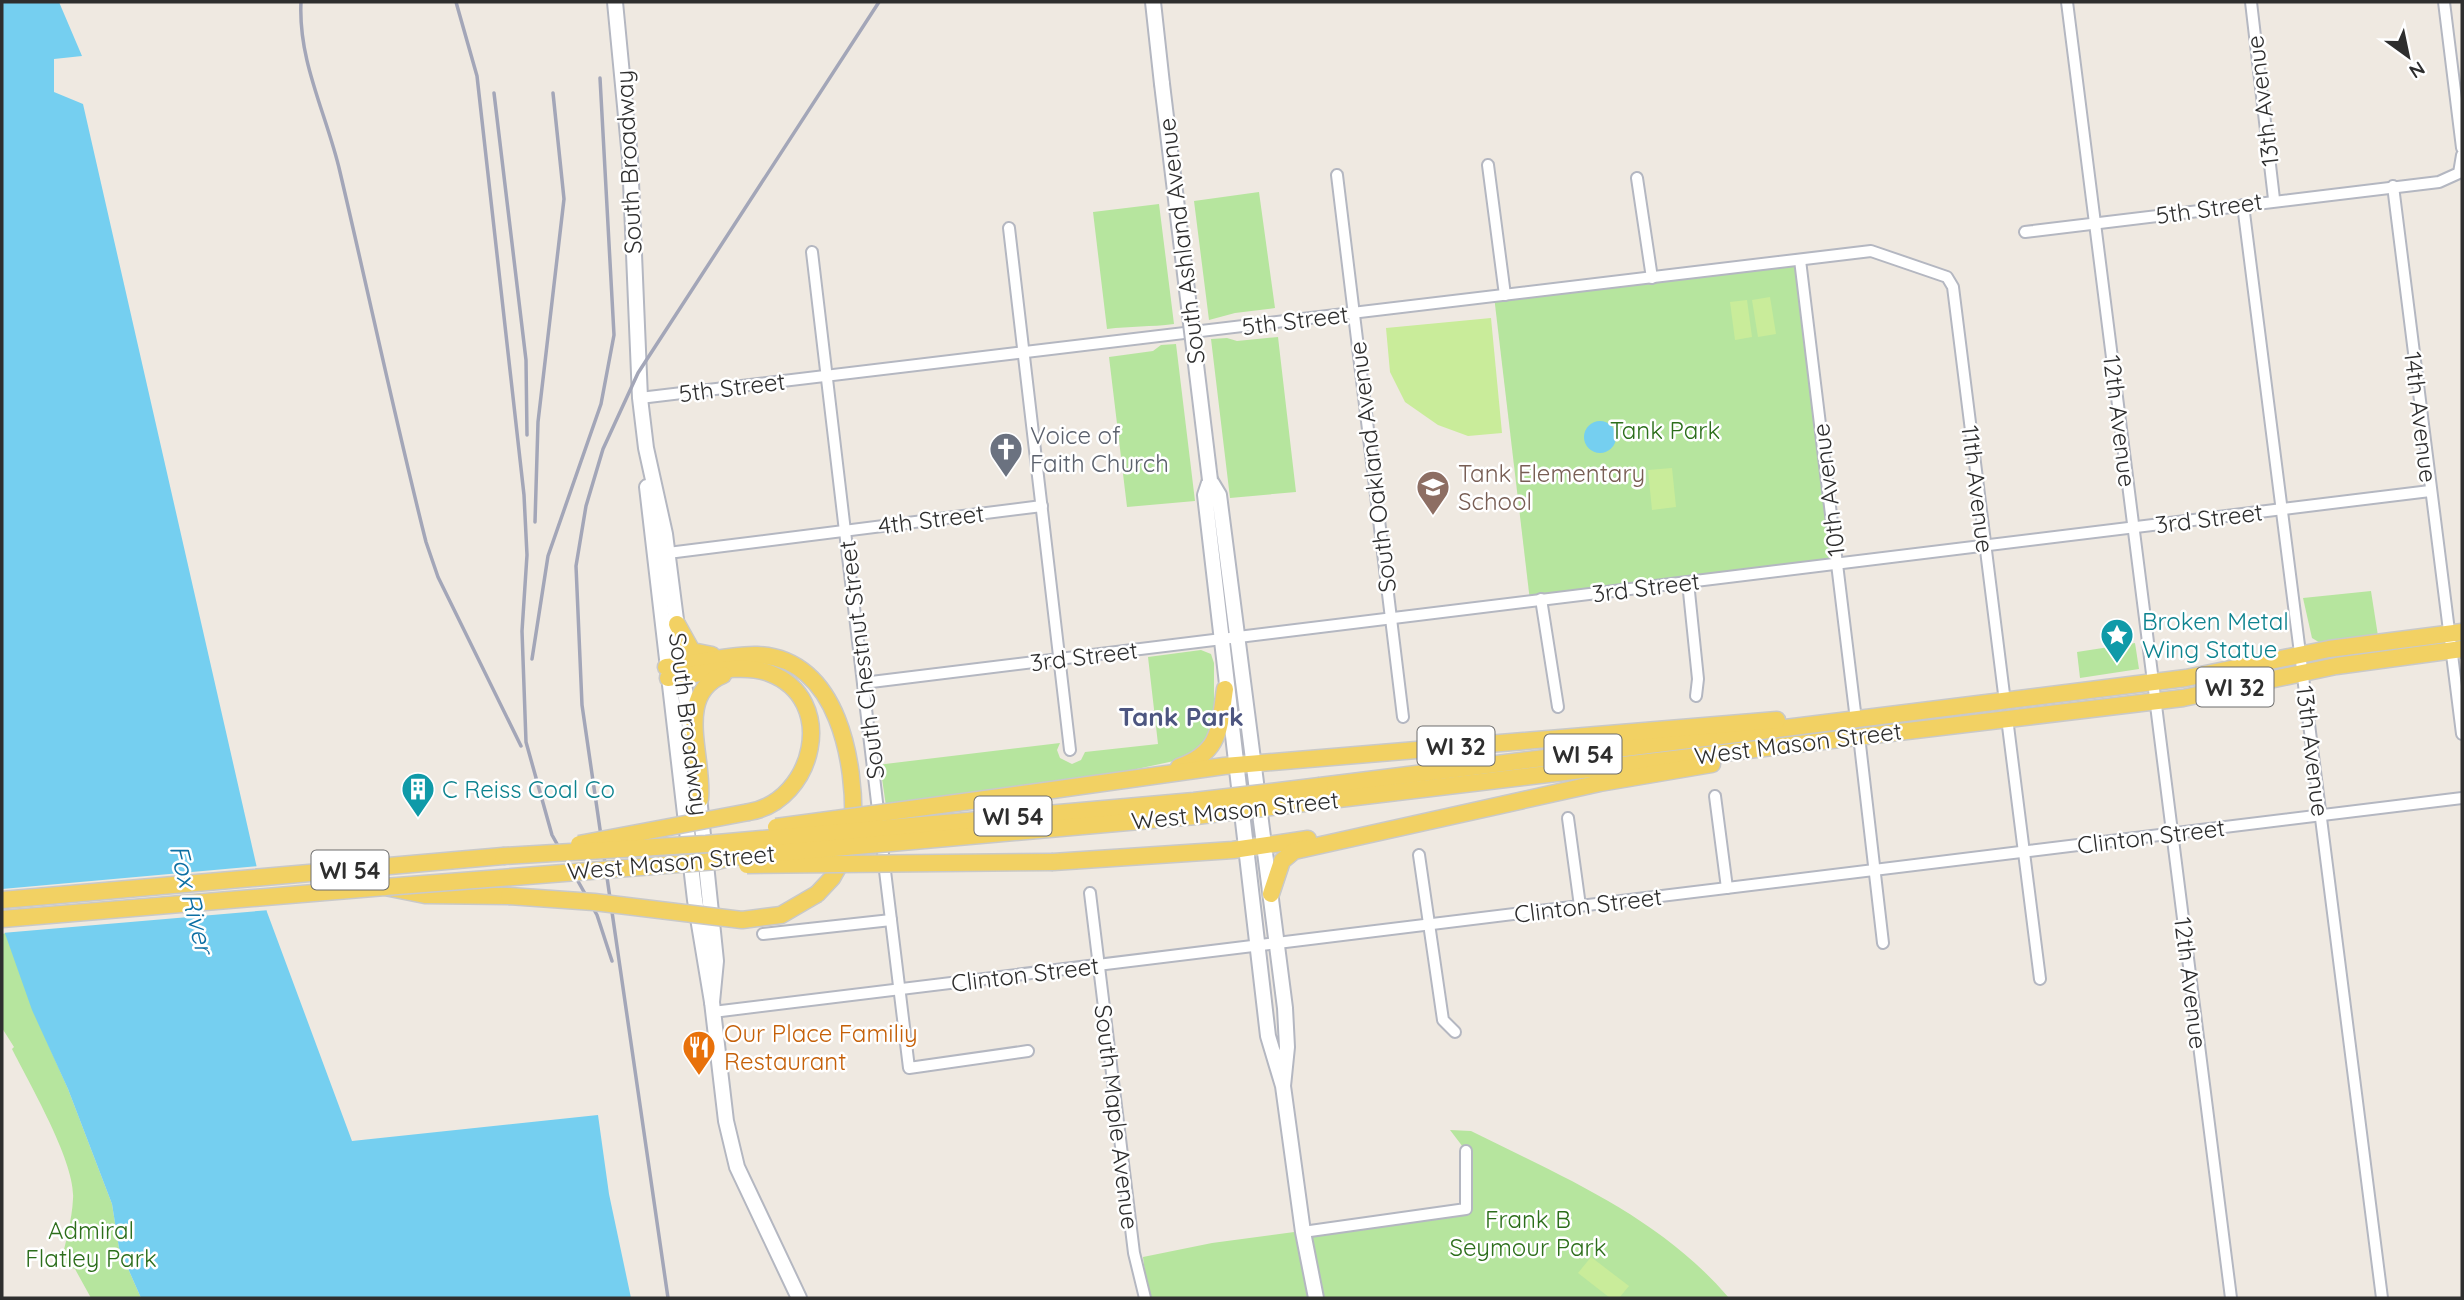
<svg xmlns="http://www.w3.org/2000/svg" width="2464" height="1300" viewBox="0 0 2464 1300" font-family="Quicksand,sans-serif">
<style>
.green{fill:#b6e59e}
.pitch{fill:#c9ec9a}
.water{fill:#75cff0}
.pier{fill:#efe9e1}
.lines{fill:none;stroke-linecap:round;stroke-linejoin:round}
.street-casing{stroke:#b4b7c1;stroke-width:14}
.secondary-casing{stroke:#b4b7c1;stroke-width:18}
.primary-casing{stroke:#c9c9c9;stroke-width:19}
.street{stroke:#fff;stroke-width:10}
.secondary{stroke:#fff;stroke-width:14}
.primary{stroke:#f2d163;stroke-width:16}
.rail{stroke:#a3a6b8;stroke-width:3.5}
.secondary-bridge-casing{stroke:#b4b7c1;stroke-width:18;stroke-linecap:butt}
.primary-bridge-casing{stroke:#c9c9c9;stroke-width:19;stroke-linecap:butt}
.secondary-bridge{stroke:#fff;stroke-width:14}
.primary-bridge{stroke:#f2d163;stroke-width:16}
.labels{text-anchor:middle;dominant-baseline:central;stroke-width:5;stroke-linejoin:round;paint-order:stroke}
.shield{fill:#fff;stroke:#6d6d6d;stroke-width:2}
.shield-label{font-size:23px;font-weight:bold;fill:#2e2e2e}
.street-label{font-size:24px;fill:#2e2e2e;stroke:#fff}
.park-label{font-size:24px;fill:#2c6e1b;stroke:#fff}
.worship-label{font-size:24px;fill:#5b616d;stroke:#fff;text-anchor:start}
.education-label{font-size:24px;fill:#785e54;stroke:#fff;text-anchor:start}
.culture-label{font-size:24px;fill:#0d838f;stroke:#fff;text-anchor:start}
.food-label{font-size:24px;fill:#c56008;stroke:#fff;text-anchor:start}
.neighbourhood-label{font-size:26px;font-weight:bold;fill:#4d5680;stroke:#fff}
.water-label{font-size:26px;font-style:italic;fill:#0d6fa3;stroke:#fff}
</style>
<rect width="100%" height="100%" fill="#efe9e1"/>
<g class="green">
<path d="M1259,192L1275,308L1235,313L1209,320L1194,201Z"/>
<path d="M1159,204L1174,324C1151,327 1130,326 1107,329L1093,212Z"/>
<path d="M1800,260L1836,564L1530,601L1494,296Z"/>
<path d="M1278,337L1296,492L1230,498L1211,339L1227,338L1237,341Z"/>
<path d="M1176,344L1195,501L1127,507L1109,357L1153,351L1161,345Z"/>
<path d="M2371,591L2378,636L2322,644L2312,638L2303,598Z"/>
<path d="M2135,643L2139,669L2080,678L2077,652Z"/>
<path d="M1201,650L1211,654L1214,663V724L1203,749L1174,761L1095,778L886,806L880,765L885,764L1060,743L1057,750L1060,758L1072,764L1081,760L1085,752L1158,744L1148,657Z"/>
<path d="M6,933L33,1010L68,1089L112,1204L119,1248L141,1298H91L75,1269L61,1264C65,1243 72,1221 73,1199C76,1163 29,1083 12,1049L14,1047L2,1028V934Z"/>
<path d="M1450,1130L1471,1131C1565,1178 1660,1217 1729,1298H1148L1143,1257L1212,1243L1466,1209V1151Z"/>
</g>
<g class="pitch">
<path d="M1770,297L1776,334L1758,337L1752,300Z"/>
<path d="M1747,300L1752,337L1735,340L1730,302Z"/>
<path d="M1491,318L1502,433L1468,436L1438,425L1405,402L1390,372L1386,328Z"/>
<path d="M1672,468L1676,507L1652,510L1648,470Z"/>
<path d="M1591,1257L1629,1286L1619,1298H1610L1578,1273Z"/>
</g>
<g class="water">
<path d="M2,2H59L82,56L54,59V92L83,104L267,912L352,1141L598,1115L609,1194L631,1298H141L119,1248L112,1204L68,1089L32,1010L2,925Z"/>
<circle cx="1600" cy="437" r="16"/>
</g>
<path class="pier" d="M259,866L270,910L2,933V889Z"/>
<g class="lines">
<defs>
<g id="street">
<path d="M2067,2L2231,1298"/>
<path d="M2251,2L2274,199"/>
<path d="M2444,2L2462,148"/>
<path d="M1488,165L1505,295"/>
<path d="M1337,175L1403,717"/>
<path d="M1637,178L1652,278"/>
<path d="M2393,186L2462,734"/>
<path d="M2243,205L2382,1298"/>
<path d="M1009,228L1070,750"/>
<path d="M2025,232L2439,182L2459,173L2462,155"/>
<path d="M812,252L879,819"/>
<path d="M1800,260L1856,720"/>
<path d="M640,398L1871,251L1947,277L1953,287L2005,702"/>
<path d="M660,554L1042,506"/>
<path d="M1688,582L1698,679L1696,696"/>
<path d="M1541,599L1558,707"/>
<path d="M863,683L2430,491"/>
<path d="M2007,718L2040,979"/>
<path d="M1859,736L1883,943"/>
<path d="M1715,796L1727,888"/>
<path d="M1568,818L1580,906"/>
<path d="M881,838L909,1068L1028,1051"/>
<path d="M1419,855L1443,1020L1455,1032"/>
<path d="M1090,893L1134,1253L1145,1298"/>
<path d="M763,934L891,920"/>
<path d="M713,1012L2462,798"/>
<path d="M1303,1232L1466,1209V1151"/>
</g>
<g id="secondary">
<path d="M615,2L630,158L640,398L646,448L665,534L690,729"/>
<path d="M1153,2L1162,84"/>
<path d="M647,487L695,900L712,1002L726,1121L737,1167L799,1298"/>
<path d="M698,787L716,961L712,1002"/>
<path d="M1283,1086L1268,1036L1205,495L1210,480L1219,495L1285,1008L1287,1047L1283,1086L1303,1232L1316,1298"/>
</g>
<g id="primary">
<path d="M677,624L692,651L712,655"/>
<path d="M666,667C692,664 732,654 757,655C839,658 856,764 853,828"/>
<path d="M668,678C699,675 740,662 769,673C839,699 814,801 749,812"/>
<path d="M1179,767C1221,752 1219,729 1225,689"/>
<path d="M1320,786L2186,678L2329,649L2462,632"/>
<path d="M1045,791L1224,766L1777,720"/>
<path d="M700,799C704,757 674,695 723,675"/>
<path d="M1322,801L2183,698L2336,666L2462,649"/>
<path d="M1053,862L1233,850L1308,839"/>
<path d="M817,894L832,878L846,853"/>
<path d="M1271,894L1282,861L1294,851L1600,783L1712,764"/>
<path d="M2,900L503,856"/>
<path d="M2,919L385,887L425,895L509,896"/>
</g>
</defs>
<use href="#street" class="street-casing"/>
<use href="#secondary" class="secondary-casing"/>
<use href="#primary" class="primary-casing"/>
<use href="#street" class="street"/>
<use href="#secondary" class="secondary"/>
<use href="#primary" class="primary"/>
<g class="rail">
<path d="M301,2C298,62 327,115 340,172C369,295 395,419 426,542L438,577L521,746"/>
<path d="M456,2L477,76L524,495L527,555L522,631L526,742L552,835L597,915L612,961"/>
<path d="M494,93L526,360L527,435"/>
<path d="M535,522L538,422L564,199L553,93"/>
<path d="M532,659L548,556L601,404L614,335L600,78"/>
<path d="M668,1298L582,705L576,566L586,506L603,449L638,373L879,2"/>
</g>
<defs>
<path id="secondary-bridge" d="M1162,84L1210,480"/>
<g id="primary-bridge">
<path d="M776,827L1045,791"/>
<path d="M579,844L749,812"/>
<path d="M503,856L706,844L1194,801L1320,786"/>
<path d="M747,865L1053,862"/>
<path d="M385,887L717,861L732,857L1196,816L1322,801"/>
<path d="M509,896L594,902L742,920L781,915L817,894"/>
</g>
</defs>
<use href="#secondary-bridge" class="secondary-bridge-casing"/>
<use href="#primary-bridge" class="primary-bridge-casing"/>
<use href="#secondary-bridge" class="secondary-bridge"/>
<use href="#primary-bridge" class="primary-bridge"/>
</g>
<defs>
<symbol id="church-pin" viewBox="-11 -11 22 30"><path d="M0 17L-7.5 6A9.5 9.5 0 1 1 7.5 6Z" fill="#6b7280" stroke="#fff"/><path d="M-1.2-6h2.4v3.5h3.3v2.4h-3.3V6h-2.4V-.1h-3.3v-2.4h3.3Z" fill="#fff"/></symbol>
<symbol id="school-pin" viewBox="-11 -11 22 30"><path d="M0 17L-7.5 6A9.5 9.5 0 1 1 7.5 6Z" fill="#8d6e63" stroke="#fff"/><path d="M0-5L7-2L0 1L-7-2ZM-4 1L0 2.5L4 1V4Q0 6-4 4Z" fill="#fff"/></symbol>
<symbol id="sight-pin" viewBox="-11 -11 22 30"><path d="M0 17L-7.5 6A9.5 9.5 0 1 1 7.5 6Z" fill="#0f9aa8" stroke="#fff"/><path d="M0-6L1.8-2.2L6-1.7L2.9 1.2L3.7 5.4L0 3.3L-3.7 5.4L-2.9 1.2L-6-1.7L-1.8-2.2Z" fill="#fff"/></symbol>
<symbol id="building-pin" viewBox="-11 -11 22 30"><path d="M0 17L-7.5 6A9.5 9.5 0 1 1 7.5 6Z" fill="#0f9aa8" stroke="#fff"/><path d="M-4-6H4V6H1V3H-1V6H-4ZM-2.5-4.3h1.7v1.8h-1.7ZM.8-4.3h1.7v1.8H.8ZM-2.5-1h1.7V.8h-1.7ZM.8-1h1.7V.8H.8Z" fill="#fff"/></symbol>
<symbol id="restaurant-pin" viewBox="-11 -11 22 30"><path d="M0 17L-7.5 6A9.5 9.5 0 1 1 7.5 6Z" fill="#e8710a" stroke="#fff"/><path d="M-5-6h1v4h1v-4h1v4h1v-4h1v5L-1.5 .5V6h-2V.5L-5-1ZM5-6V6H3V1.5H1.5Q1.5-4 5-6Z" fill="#fff"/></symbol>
</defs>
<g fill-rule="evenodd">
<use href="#church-pin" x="987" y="430" width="38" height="52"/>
<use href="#school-pin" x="1414" y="468" width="38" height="52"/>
<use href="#sight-pin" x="2098" y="616" width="38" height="52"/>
<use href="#building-pin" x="399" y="770" width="38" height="52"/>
<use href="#restaurant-pin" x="680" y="1028" width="38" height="52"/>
</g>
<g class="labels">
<g class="shield">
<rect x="2196.5" y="667.5" width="77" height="39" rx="5"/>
<rect x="1417.5" y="726.5" width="77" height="39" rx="5"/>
<rect x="1544.5" y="734.5" width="77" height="39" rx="5"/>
<rect x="974.5" y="796.5" width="77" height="39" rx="5"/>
<rect x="311.5" y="850.5" width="77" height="39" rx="5"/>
</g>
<g class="shield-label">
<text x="2235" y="687">WI 32</text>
<text x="1456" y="746">WI 32</text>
<text x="1583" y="754">WI 54</text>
<text x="1013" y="816">WI 54</text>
<text x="350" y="870">WI 54</text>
</g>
<g class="street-label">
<text transform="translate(2262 101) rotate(-97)">13th Avenue</text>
<text transform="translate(628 162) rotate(-93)">South Broadway</text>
<text transform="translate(2209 208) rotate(-8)">5th Street</text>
<text transform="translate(1181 241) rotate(-97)">South Ashland Avenue</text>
<text transform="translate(1295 320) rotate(-7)">5th Street</text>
<text transform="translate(732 387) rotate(-7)">5th Street</text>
<text transform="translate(2421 417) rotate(83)">14th Avenue</text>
<text transform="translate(2120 421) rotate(83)">12th Avenue</text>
<text transform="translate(1372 467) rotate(-97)">South Oakland Avenue</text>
<text transform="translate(1978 489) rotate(83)">11th Avenue</text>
<text transform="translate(1828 490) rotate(-97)">10th Avenue</text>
<text transform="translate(2209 518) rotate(-7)">3rd Street</text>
<text transform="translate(931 519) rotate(-7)">4th Street</text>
<text transform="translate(1646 587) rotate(-7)">3rd Street</text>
<text transform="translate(1084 656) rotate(-7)">3rd Street</text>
<text transform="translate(861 660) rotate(-97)">South Chestnut Street</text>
<text transform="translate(689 724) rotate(83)">South Broadway</text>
<text transform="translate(1798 743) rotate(-7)">West Mason Street</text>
<text transform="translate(2313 751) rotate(83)">13th Avenue</text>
<text transform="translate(1235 810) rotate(-6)">West Mason Street</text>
<text transform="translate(2151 836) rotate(-7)">Clinton Street</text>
<text transform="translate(671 862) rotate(-5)">West Mason Street</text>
<text transform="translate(1588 905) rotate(-7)">Clinton Street</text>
<text transform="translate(1025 974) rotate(-7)">Clinton Street</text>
<text transform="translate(2191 983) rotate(83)">12th Avenue</text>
<text transform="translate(1117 1117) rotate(83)">South Maple Avenue</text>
</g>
<g class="park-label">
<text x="1665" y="430">Tank Park</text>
<text x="1528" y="1219">Frank B<tspan x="1528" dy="28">Seymour Park</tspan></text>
<text x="91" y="1230">Admiral<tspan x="91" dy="28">Flatley Park</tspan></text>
</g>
<g class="worship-label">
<text x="1030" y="435">Voice of<tspan x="1030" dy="28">Faith Church</tspan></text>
</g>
<g class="education-label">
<text x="1458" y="473">Tank Elementary<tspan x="1458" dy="28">School</tspan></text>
</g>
<g class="culture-label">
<text x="2142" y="621">Broken Metal<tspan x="2142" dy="28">Wing Statue</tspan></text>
<text x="442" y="789">C Reiss Coal Co</text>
</g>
<g class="food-label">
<text x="724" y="1033">Our Place Familiy<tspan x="724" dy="28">Restaurant</tspan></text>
</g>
<g class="neighbourhood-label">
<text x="1181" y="716">Tank Park</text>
</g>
<g class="water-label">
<text transform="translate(192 899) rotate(76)">Fox River</text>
</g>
</g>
<rect width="2464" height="1300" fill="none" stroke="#2e2e2e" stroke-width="7"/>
<g transform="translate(2408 56) rotate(147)" stroke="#ffffff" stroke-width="5" paint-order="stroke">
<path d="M0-5L12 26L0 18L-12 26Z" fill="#2e2e2e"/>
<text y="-10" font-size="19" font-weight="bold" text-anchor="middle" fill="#2e2e2e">N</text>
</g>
</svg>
